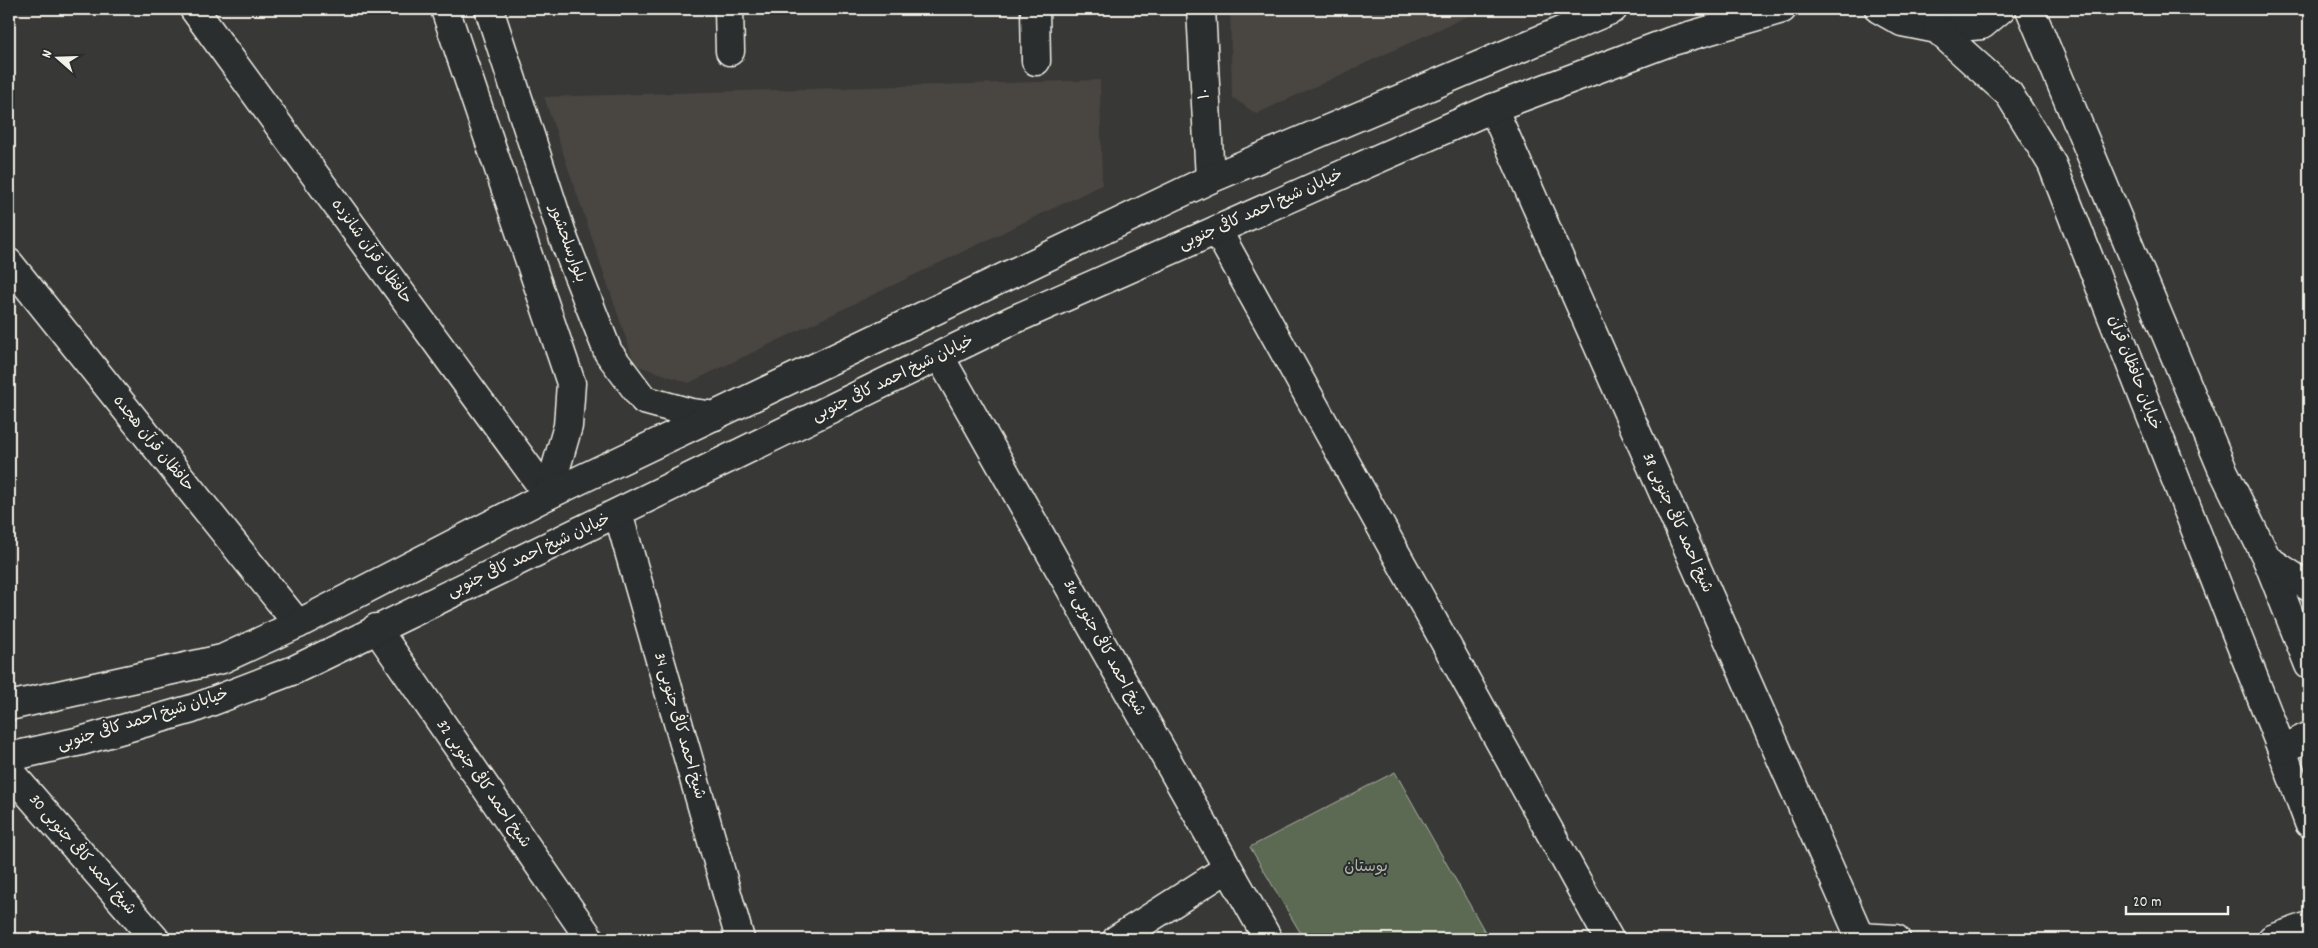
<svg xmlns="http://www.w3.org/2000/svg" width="2318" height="948" viewBox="0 0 2318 948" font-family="Dekko,'Playpen Sans Arabic',sans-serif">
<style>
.built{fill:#494541}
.green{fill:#5d6b53;stroke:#a8ae9e}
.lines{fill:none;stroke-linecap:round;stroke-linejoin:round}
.minor-casing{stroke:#f4f1e8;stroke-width:31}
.minor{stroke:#2a2d2e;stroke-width:28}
.labels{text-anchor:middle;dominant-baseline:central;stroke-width:4;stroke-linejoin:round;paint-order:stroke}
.street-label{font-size:16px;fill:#f4f1e8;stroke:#2a2d2e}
.park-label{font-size:16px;fill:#b0b5a5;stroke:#2a2d2e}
</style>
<rect width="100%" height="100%" fill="#383837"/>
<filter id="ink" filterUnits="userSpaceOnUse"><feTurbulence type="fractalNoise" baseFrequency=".02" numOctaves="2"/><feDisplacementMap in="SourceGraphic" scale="10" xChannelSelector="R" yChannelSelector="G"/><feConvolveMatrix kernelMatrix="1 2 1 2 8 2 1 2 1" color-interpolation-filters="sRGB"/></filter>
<g filter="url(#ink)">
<g class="built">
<path d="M1230,9H1483L1256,114L1232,97Z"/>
<path d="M1100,80L1102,185L689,383L635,365L544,97Z"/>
</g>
<path class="green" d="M1395,772L1489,939H1304L1250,847Z"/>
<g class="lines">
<defs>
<g id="minor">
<path d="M194,9L548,495"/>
<path d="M445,9L571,383L568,426L548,495"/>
<path d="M489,9L564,240L608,352L644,400L691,413L715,416"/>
<path d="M729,9L730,51"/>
<path d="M1035,9L1036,61"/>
<path d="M1201,9L1210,179"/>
<path d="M1879,9L1902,22L1937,29L1982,25L2001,9"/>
<path d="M2030,9L2222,468L2267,559L2309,665"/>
<path d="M1937,29L2009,94L2052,164L2282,750L2309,823"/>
<path d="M1493,108L1860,937L1896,939"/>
<path d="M1217,230L1609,939"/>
<path d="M9,263L298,624"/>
<path d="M940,357L1268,939"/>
<path d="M618,513L740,939"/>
<path d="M2267,559L2309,587"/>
<path d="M376,628L590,939"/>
<path d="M9,706L222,659L298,624L548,495L1210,179L1613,9"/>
<path d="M2282,750L2309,736"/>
<path d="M9,757L81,741L192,709L294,670L1013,320L1493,108L1669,42L1782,9"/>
<path d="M9,771L155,939"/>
<path d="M1117,939L1228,868"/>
<path d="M2272,939L2309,926"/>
</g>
</defs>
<use href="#minor" class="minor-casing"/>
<use href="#minor" class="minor"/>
</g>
</g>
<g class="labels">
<g class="street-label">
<text transform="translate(1205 94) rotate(-93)">۱۰</text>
<text transform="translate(1261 210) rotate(-24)">خیابان شیخ احمد کافی جنوبی</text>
<text transform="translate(567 244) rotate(70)">بلوارسلحشور</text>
<text transform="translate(371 252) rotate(54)">حافظان قرآن شانزده</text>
<text transform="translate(2134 373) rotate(69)">خیابان حافظان قرآن</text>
<text transform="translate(893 379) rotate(-26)">خیابان شیخ احمد کافی جنوبی</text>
<text transform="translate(153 444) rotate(51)">حافظان قرآن هجده</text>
<text transform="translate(1677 523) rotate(66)">شیخ احمد کافی جنوبی 38</text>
<text transform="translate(529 556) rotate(-25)">خیابان شیخ احمد کافی جنوبی</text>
<text transform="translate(1104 648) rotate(61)">شیخ احمد کافی جنوبی 36</text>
<text transform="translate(143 720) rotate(-17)">خیابان شیخ احمد کافی جنوبی</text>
<text transform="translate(679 726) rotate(74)">شیخ احمد کافی جنوبی 34</text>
<text transform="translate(483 784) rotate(55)">شیخ احمد کافی جنوبی 32</text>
<text transform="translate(82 855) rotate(49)">شیخ احمد کافی جنوبی 30</text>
</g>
<g class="park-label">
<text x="1366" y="867">بوستان</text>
</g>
</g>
<rect width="2318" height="948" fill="none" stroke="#2a2d2e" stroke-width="30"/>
<rect x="15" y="15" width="2288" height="918" fill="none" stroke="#f4f1e8" stroke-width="2" filter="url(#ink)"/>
<g transform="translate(58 58) rotate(290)" stroke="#2a2d2e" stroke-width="4" paint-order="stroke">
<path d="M0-4L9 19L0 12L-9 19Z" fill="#f4f1e8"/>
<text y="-8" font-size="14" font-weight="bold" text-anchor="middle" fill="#f4f1e8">N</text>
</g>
<path d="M2126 906v8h102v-8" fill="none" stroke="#f4f1e8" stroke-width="2.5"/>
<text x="2133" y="906" font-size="15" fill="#f4f1e8" stroke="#2a2d2e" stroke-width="4" paint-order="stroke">20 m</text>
</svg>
